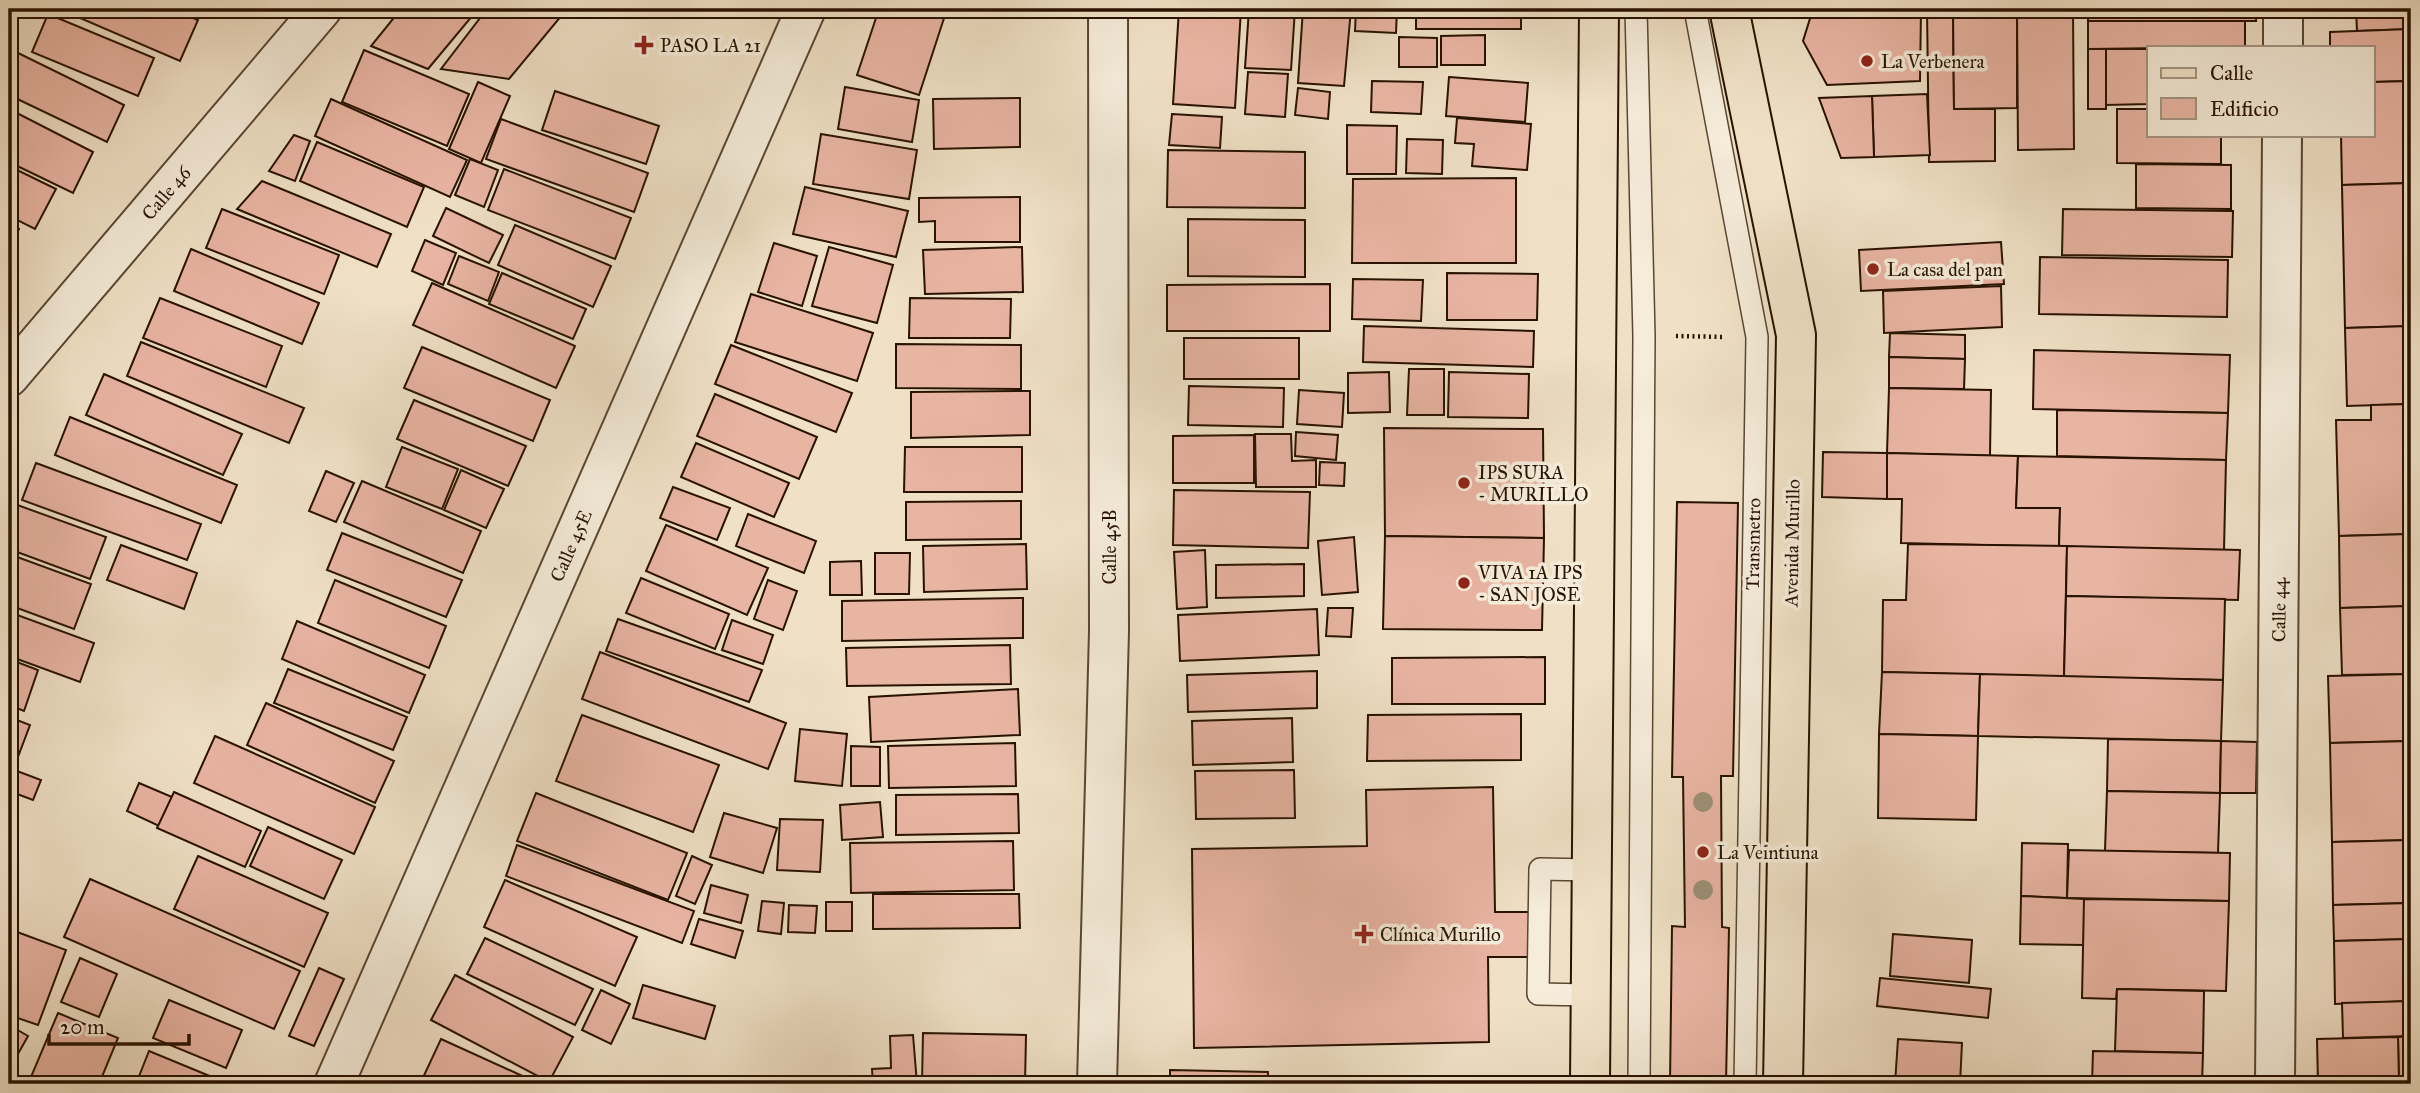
<svg xmlns="http://www.w3.org/2000/svg" width="2420" height="1093" viewBox="0 0 2420 1093" font-family="'IM FELL Great Primer',serif">
<style>
.building{fill:#e9b5a3;stroke:#281200;stroke-width:2}
.lines{fill:none;stroke-linecap:round;stroke-linejoin:round}
.lane-casing{stroke:#5a4632;stroke-width:24}
.street-casing{stroke:#5a4632;stroke-width:42}
.primary-casing{stroke:#281200;stroke-width:42}
.path{stroke:#281200;stroke-width:4.5;stroke-dasharray:2 3.5;stroke-linecap:butt}
.lane{stroke:#f5ecda;stroke-width:21}
.street{stroke:#f5ecda;stroke-width:38}
.primary{stroke:#f0e1c6;stroke-width:38}
.tree{fill:#9d9177}
.poi-dot{fill:#8f2418;stroke:#f5ecda;stroke-width:2.5}
.labels{text-anchor:middle;dominant-baseline:central;stroke-width:7;stroke-linejoin:round;paint-order:stroke}
.poi-label{font-size:19px;fill:#281200;stroke:#f5ecda;text-anchor:start}
.street-label{font-size:19px;fill:#281200;stroke:#f5ecda}
</style>
<rect width="100%" height="100%" fill="#f0e1c6"/>
<filter id="stains"><feTurbulence type="fractalNoise" baseFrequency=".00286" numOctaves="4"/><feColorMatrix values="0 0 0 0 .2 0 0 0 0 .09 0 0 0 0 .02 0 0 0 .5 -.17"/></filter>
<radialGradient id="worn" r=".72"><stop offset=".6" stop-color="#630" stop-opacity="0"/><stop offset="1" stop-color="#630" stop-opacity=".3"/></radialGradient>
<g class="building">
<path d="M76,9H172L198,20L180,61L73,15Z"/>
<path d="M189,9H220L211,18Z"/>
<path d="M401,9H478L428,69L371,46Z"/>
<path d="M487,9H567L509,79L441,69Z"/>
<path d="M879,9H947L919,95L857,75Z"/>
<path d="M1179,9H1241L1235,108L1173,104Z"/>
<path d="M1249,9H1295L1291,70L1245,68Z"/>
<path d="M1303,9H1351L1344,86L1298,83Z"/>
<path d="M1356,9H1397L1396,33L1355,31Z"/>
<rect x="1416" y="9" width="105" height="20"/>
<path d="M1813,9H1921L1920,81L1827,85L1803,41Z"/>
<path d="M1927,9H1953L1954,109H1995V161L1929,162Z"/>
<path d="M1953,9H2017V108L1954,109Z"/>
<path d="M2017,9H2073L2074,149L2018,150Z"/>
<rect x="2088" y="9" width="168" height="12"/>
<path d="M2356,9H2411V29L2357,31Z"/>
<path d="M48,14L154,58L138,96L32,52Z"/>
<path d="M2088,21H2245V47L2088,49Z"/>
<path d="M2411,29V81L2373,82V47H2330V32Z"/>
<path d="M1485,35V65H1441V36Z"/>
<path d="M1399,37L1437,38V67H1399Z"/>
<rect x="2088" y="49" width="18" height="60"/>
<path d="M2106,49H2149V104L2106,105Z"/>
<path d="M364,50L469,94L447,146L342,102Z"/>
<path d="M14,51L124,105L107,142L9,95V61Z"/>
<path d="M1248,72L1288,74L1285,117L1245,114Z"/>
<path d="M1449,77L1528,83L1525,122L1446,116Z"/>
<path d="M1372,81L1423,82L1421,114L1371,112Z"/>
<path d="M2411,81V183L2342,185L2341,135H2373V82Z"/>
<path d="M478,82L510,96L481,163L449,149Z"/>
<path d="M845,87L919,100L912,142L838,129Z"/>
<path d="M1298,88L1330,92L1328,119L1295,115Z"/>
<path d="M555,91L659,126L646,164L542,130Z"/>
<path d="M1927,94L1930,155L1874,157L1872,96Z"/>
<path d="M1872,96L1874,157L1841,158L1819,98Z"/>
<path d="M1020,98V147L934,149L933,99Z"/>
<path d="M331,99L467,160L450,197L315,136Z"/>
<path d="M9,109L93,152L73,193L9,162Z"/>
<path d="M2117,109H2149V135H2221V164L2117,163Z"/>
<path d="M1172,114L1222,117L1220,148L1169,145Z"/>
<path d="M1457,118L1531,124L1527,170L1472,166L1474,144L1455,143Z"/>
<path d="M501,119L648,173L634,212L486,159Z"/>
<path d="M1347,125L1397,126L1396,174H1347Z"/>
<path d="M821,134L917,150L909,199L813,184Z"/>
<path d="M294,135L310,141L295,181L269,171Z"/>
<path d="M1407,139L1443,140L1442,174L1406,173Z"/>
<path d="M317,142L424,187L407,227L300,181Z"/>
<path d="M1168,150L1305,152V208L1167,207Z"/>
<path d="M470,159L498,170L484,207L455,195Z"/>
<path d="M2136,164L2231,165V209L2136,208Z"/>
<path d="M9,166L56,189L35,229L9,216Z"/>
<path d="M504,169L631,218L615,259L488,210Z"/>
<path d="M1516,178V263H1352L1353,179Z"/>
<path d="M262,181L391,234L377,267L237,209Z"/>
<path d="M2411,183V326L2345,328L2342,185Z"/>
<path d="M805,187L908,211L896,257L793,234Z"/>
<path d="M1020,197V242H935V221L919,222V198Z"/>
<path d="M446,208L503,235L489,263L433,236Z"/>
<path d="M222,209L339,255L324,294L206,248Z"/>
<path d="M2063,209L2233,211L2232,257L2062,255Z"/>
<path d="M1188,219L1305,220V277L1188,276Z"/>
<path d="M9,224L19,229L9,250Z"/>
<path d="M515,225L611,266L593,307L498,265Z"/>
<path d="M425,240L456,253L443,285L412,271Z"/>
<path d="M2001,242L2004,284L1861,291L1859,250Z"/>
<path d="M774,243L817,256L802,306L758,292Z"/>
<path d="M829,247L893,265L877,323L812,306Z"/>
<path d="M1022,247L1023,292L925,294L923,250Z"/>
<path d="M191,249L319,303L302,344L174,291Z"/>
<path d="M459,256L499,272L488,301L448,284Z"/>
<path d="M2040,257L2228,260L2227,317L2039,314Z"/>
<path d="M502,273L586,309L573,339L489,304Z"/>
<path d="M1447,273L1538,274L1537,320H1447Z"/>
<path d="M1353,279L1423,280L1421,321L1352,319Z"/>
<path d="M432,283L575,346L556,388L413,325Z"/>
<path d="M1330,284V331H1167V285Z"/>
<path d="M2001,286L2002,327L1884,333L1883,291Z"/>
<path d="M751,294L873,333L857,381L735,342Z"/>
<path d="M160,298L282,346L266,387L143,338Z"/>
<path d="M910,298L1011,299L1010,338H909Z"/>
<path d="M1364,326L1534,331L1533,367L1363,362Z"/>
<path d="M2411,326V404L2347,406L2345,328Z"/>
<path d="M1890,333L1965,335V359L1889,357Z"/>
<rect x="1184" y="338" width="115" height="41"/>
<path d="M141,342L304,408L289,443L127,376Z"/>
<path d="M896,344L1021,345V389L896,388Z"/>
<path d="M731,345L852,393L836,432L715,384Z"/>
<path d="M422,347L550,400L533,441L404,388Z"/>
<path d="M2034,350L2230,355L2228,413L2033,409Z"/>
<path d="M1889,357L1965,359L1964,389L1889,388Z"/>
<path d="M1409,369H1444V415H1407Z"/>
<path d="M1389,372L1390,412L1348,413V373Z"/>
<path d="M1449,372L1529,374L1528,418L1448,417Z"/>
<path d="M104,374L242,434L223,475L86,415Z"/>
<path d="M1189,386L1284,388L1283,427L1188,425Z"/>
<path d="M1889,388L1991,390L1990,456L1887,453Z"/>
<path d="M1299,390L1344,393L1342,427L1297,424Z"/>
<path d="M1030,391V435L911,438V392Z"/>
<path d="M715,394L817,437L799,479L697,436Z"/>
<path d="M414,400L526,446L508,486L397,439Z"/>
<path d="M2411,404V534L2339,536L2336,420H2371V405Z"/>
<path d="M2057,410L2228,413L2226,460L2057,456Z"/>
<path d="M70,417L237,485L221,523L55,455Z"/>
<path d="M1384,428L1543,429L1544,538L1385,536Z"/>
<path d="M1296,432L1338,435L1336,460L1295,456Z"/>
<path d="M1255,434H1291L1292,461L1316,460V487H1256Z"/>
<path d="M1254,435V483H1173V436Z"/>
<path d="M696,443L789,483L774,517L681,477Z"/>
<path d="M402,447L458,469L442,509L386,487Z"/>
<path d="M905,447H1022V492H904Z"/>
<path d="M1823,452L1887,453V499L1822,497Z"/>
<path d="M1887,453L2018,456L2016,508H2060L2059,547L1901,543L1902,499H1887Z"/>
<path d="M2018,456L2226,460L2224,550L2059,547L2060,508H2016Z"/>
<path d="M1320,462L1345,463L1344,486L1319,485Z"/>
<path d="M36,463L201,524L187,560L22,500Z"/>
<path d="M461,470L504,489L486,528L444,510Z"/>
<path d="M326,471L354,483L336,522L309,511Z"/>
<path d="M362,481L481,531L463,573L344,522Z"/>
<path d="M673,487L730,508L717,540L660,518Z"/>
<path d="M1174,490L1310,492L1308,548L1173,545Z"/>
<path d="M1021,501V539L906,540V502Z"/>
<path d="M9,502L106,537L90,579L9,549Z"/>
<path d="M1677,502L1738,503L1733,776H1721L1722,927L1729,928L1726,1084H1670L1672,926L1685,927L1683,777H1672Z"/>
<path d="M748,514L816,541L804,573L736,546Z"/>
<path d="M666,525L768,568L747,615L646,571Z"/>
<path d="M342,533L462,580L446,617L327,570Z"/>
<path d="M2411,534V606L2340,608L2339,536Z"/>
<path d="M1385,536L1544,538L1542,630L1383,629Z"/>
<path d="M1354,537L1358,592L1322,595L1318,541Z"/>
<path d="M1026,544L1027,589L924,592L923,546Z"/>
<path d="M1908,544L2067,546L2064,677L1882,672L1883,600H1906Z"/>
<path d="M121,545L197,573L184,609L107,580Z"/>
<path d="M2067,546L2240,550L2238,600L2066,596Z"/>
<path d="M1205,550L1207,607L1177,609L1174,552Z"/>
<path d="M875,553H910L909,594H875Z"/>
<path d="M9,554L91,584L74,629L9,605Z"/>
<path d="M861,561L862,595H830V562Z"/>
<path d="M1304,564V596L1216,598V565Z"/>
<path d="M641,578L729,614L715,649L626,613Z"/>
<path d="M335,580L446,626L429,668L318,623Z"/>
<path d="M768,580L797,591L783,630L754,619Z"/>
<path d="M2066,596L2225,599L2223,680L2064,677Z"/>
<path d="M1023,598V638L842,641V601Z"/>
<path d="M2411,606V674L2342,675L2340,608Z"/>
<path d="M1328,608H1353L1351,637L1326,636Z"/>
<path d="M1317,609L1319,655L1180,661L1178,615Z"/>
<path d="M9,612L94,643L80,682L9,656Z"/>
<path d="M618,619L762,670L749,702L606,651Z"/>
<path d="M732,620L773,635L763,664L722,650Z"/>
<path d="M297,621L425,675L409,713L282,659Z"/>
<path d="M1010,645L1011,684L847,686L846,648Z"/>
<path d="M600,652L786,723L768,769L582,699Z"/>
<path d="M1545,657V704H1392V658Z"/>
<path d="M9,659L38,670L24,711L9,705Z"/>
<path d="M288,669L407,717L393,750L274,703Z"/>
<path d="M1317,671V708L1188,712L1187,675Z"/>
<path d="M1882,672L1980,674L1978,736L1879,734Z"/>
<path d="M1980,674L2223,680L2221,741L1978,736Z"/>
<path d="M2411,674V741L2330,743L2328,676Z"/>
<path d="M1018,689L1020,735L871,742L869,697Z"/>
<path d="M266,703L394,761L375,803L247,745Z"/>
<path d="M1521,714V760L1367,761L1368,715Z"/>
<path d="M582,715L719,765L693,832L556,781Z"/>
<path d="M9,717L30,725L16,762L9,760Z"/>
<path d="M1292,718L1293,762L1193,765L1192,721Z"/>
<path d="M800,729L847,734L842,786L795,781Z"/>
<path d="M1879,734L1978,736L1976,820L1878,818Z"/>
<path d="M215,736L375,807L354,854L194,783Z"/>
<path d="M2108,739L2221,741L2220,793L2107,791Z"/>
<path d="M2221,741L2257,742L2256,793H2220Z"/>
<path d="M2411,741V840L2332,842L2330,743Z"/>
<path d="M1015,743L1016,786L889,788L888,746Z"/>
<path d="M851,746L880,747V786H851Z"/>
<path d="M9,768L41,780L33,800L9,791Z"/>
<path d="M1294,770L1295,818L1196,819L1195,771Z"/>
<path d="M139,783L172,797L159,826L127,811Z"/>
<path d="M1493,787L1495,912H1535L1536,957H1488L1489,1042L1194,1048L1192,849L1367,846L1366,790Z"/>
<path d="M2107,791L2220,793L2218,853L2105,851Z"/>
<path d="M174,792L261,831L245,867L157,828Z"/>
<path d="M536,793L687,853L668,900L517,841Z"/>
<path d="M1018,794L1019,833L896,835V795Z"/>
<path d="M880,802L883,837L842,840L840,805Z"/>
<path d="M724,813L777,828L763,873L710,857Z"/>
<path d="M780,819L823,820L820,872L777,870Z"/>
<path d="M268,827L342,860L324,899L250,866Z"/>
<path d="M2411,840V903L2333,905L2332,842Z"/>
<path d="M1013,841L1014,890L851,893L850,843Z"/>
<path d="M2022,843L2068,844L2067,898L2021,896Z"/>
<path d="M517,845L694,911L682,943L506,876Z"/>
<path d="M2069,850L2230,853L2229,901L2067,898Z"/>
<path d="M198,856L328,913L304,967L174,909Z"/>
<path d="M692,856L712,865L695,904L676,896Z"/>
<path d="M90,879L300,971L274,1029L64,937Z"/>
<path d="M505,880L637,937L615,986L484,927Z"/>
<path d="M711,885L748,895L741,923L704,913Z"/>
<path d="M873,894H1019L1020,928L873,929Z"/>
<path d="M2021,896L2084,899V945L2020,944Z"/>
<path d="M2084,899L2229,901L2226,991L2117,989L2116,999L2082,998Z"/>
<path d="M762,901L784,903L781,934L758,931Z"/>
<rect x="826" y="902" width="26" height="29"/>
<path d="M2411,903V939L2334,941L2333,905Z"/>
<path d="M789,905L817,906L815,933L788,932Z"/>
<path d="M699,919L743,931L735,958L691,944Z"/>
<path d="M9,929L66,950L38,1025L9,1015Z"/>
<path d="M1893,934L1972,940L1969,983L1890,976Z"/>
<path d="M485,938L593,989L575,1025L467,974Z"/>
<path d="M2411,939V1001L2335,1004L2334,941Z"/>
<path d="M80,958L117,974L99,1017L61,1002Z"/>
<path d="M319,968L344,979L314,1046L289,1036Z"/>
<path d="M455,975L573,1037L549,1082L431,1020Z"/>
<path d="M1880,978L1991,989L1988,1018L1877,1006Z"/>
<path d="M643,985L715,1006L705,1039L633,1018Z"/>
<path d="M2117,989L2204,991L2203,1053L2115,1051Z"/>
<path d="M601,990L630,1004L611,1044L582,1030Z"/>
<path d="M169,1000L242,1030L226,1068L153,1038Z"/>
<path d="M2411,1001V1036L2343,1038L2342,1003Z"/>
<path d="M58,1013L118,1038L99,1084H28Z"/>
<path d="M9,1025L28,1036L9,1070Z"/>
<path d="M923,1033L1026,1035L1025,1084H922Z"/>
<path d="M913,1035L917,1084H873L872,1069L891,1068L890,1036Z"/>
<path d="M2411,1036V1084H2399L2398,1037Z"/>
<path d="M2398,1037L2399,1084H2318L2317,1039Z"/>
<path d="M441,1039L540,1084H420Z"/>
<path d="M1898,1039L1962,1043L1960,1084H1895Z"/>
<path d="M149,1051L229,1084H136Z"/>
<path d="M2093,1051L2203,1053L2202,1084H2092Z"/>
<path d="M1170,1070L1268,1072V1084H1170Z"/>
</g>
<g class="lines">
<defs>
<g id="lane">
<path d="M1636,9L1644,336L1639,1084"/>
<path d="M1695,9L1757,337L1745,1084"/>
<path d="M1590,995L1538,994L1540,869L1592,870"/>
</g>
<g id="street">
<path d="M2283,47V9"/>
<path id="s1" d="M9,377L322,9"/>
<path id="s2" d="M334,1084L806,9"/>
<path d="M1097,1084L1109,631L1108,9"/>
<path id="s3" d="M2275,1084L2282,135"/>
</g>
<g id="primary">
<path d="M1729,9L1796,335L1783,1084"/>
<path d="M1590,1084L1599,9"/>
</g>
</defs>
<use href="#lane" class="lane-casing"/>
<use href="#street" class="street-casing"/>
<use href="#primary" class="primary-casing"/>
<path class="path" d="M1676,336L1724,337"/>
<use href="#lane" class="lane"/>
<use href="#street" class="street"/>
<use href="#primary" class="primary"/>
</g>
<g class="tree">
<circle cx="1703" cy="802" r="10"/>
<circle cx="1703" cy="890" r="10"/>
</g>
<g class="poi-dot">
<path d="M640.5 34.5h7v7h7v7h-7v7h-7v-7h-7v-7h7z"/>
<circle cx="1867" cy="61" r="7"/>
<circle cx="1873" cy="269" r="7"/>
<circle cx="1464" cy="483" r="7"/>
<circle cx="1464" cy="583" r="7"/>
<circle cx="1703" cy="852" r="7"/>
<path d="M1360.5 923.5h7v7h7v7h-7v7h-7v-7h-7v-7h7z"/>
</g>
<g class="labels">
<g class="poi-label">
<text x="660" y="45">PASO LA 21</text>
<text x="1881" y="61">La Verbenera</text>
<text x="1887" y="269">La casa del pan</text>
<text x="1478" y="472">IPS SURA<tspan x="1478" dy="22">- MURILLO</tspan></text>
<text x="1478" y="572">VIVA 1A IPS<tspan x="1478" dy="22">- SAN JOSE</tspan></text>
<text x="1717" y="852">La Veintiuna</text>
<text x="1380" y="934">Clínica Murillo</text>
</g>
<g class="street-label">
<text stroke="none"><textPath href="#s1" startOffset="242">Calle 46</textPath></text>
<text transform="translate(1792 543) rotate(-89)">Avenida Murillo</text>
<text transform="translate(1753 544) rotate(-89)">Transmetro</text>
<text stroke="none"><textPath href="#s2" startOffset="588">Calle 45E</textPath></text>
<text transform="translate(1109 547) rotate(-90)">Calle 45B</text>
<text stroke="none"><textPath href="#s3" startOffset="474">Calle 44</textPath></text>
</g>
</g>
<rect width="2420" height="1093" fill="none" stroke="#f0e1c6" stroke-width="35"/>
<rect x="10" y="10" width="2399" height="1072" fill="none" stroke="#281200" stroke-width="3.5"/>
<rect x="18" y="18" width="2385" height="1058" fill="none" stroke="#281200" stroke-width="2"/>
<rect x="2147" y="46" width="228" height="91" fill="#f5ecda" stroke="#a39583" stroke-width="2"/>
<rect x="2161" y="68" width="35" height="10" fill="#f0e1c6" stroke="#a39583" stroke-width="2"/>
<text x="2210" y="80" font-size="21" fill="#281200">Calle</text>
<rect x="2161" y="98" width="35" height="21" fill="#e9b5a3" stroke="#a39583" stroke-width="2"/>
<text x="2210" y="116" font-size="21" fill="#281200">Edificio</text>
<path d="M49 1034v10h140v-10" fill="none" stroke="#281200" stroke-width="3.5"/>
<text x="60" y="1034" font-size="21" fill="#281200" stroke="#f5ecda" stroke-width="5" paint-order="stroke">20 m</text>
<rect width="100%" height="100%" filter="url(#stains)"/>
<rect width="100%" height="100%" fill="url(#worn)"/>
</svg>
